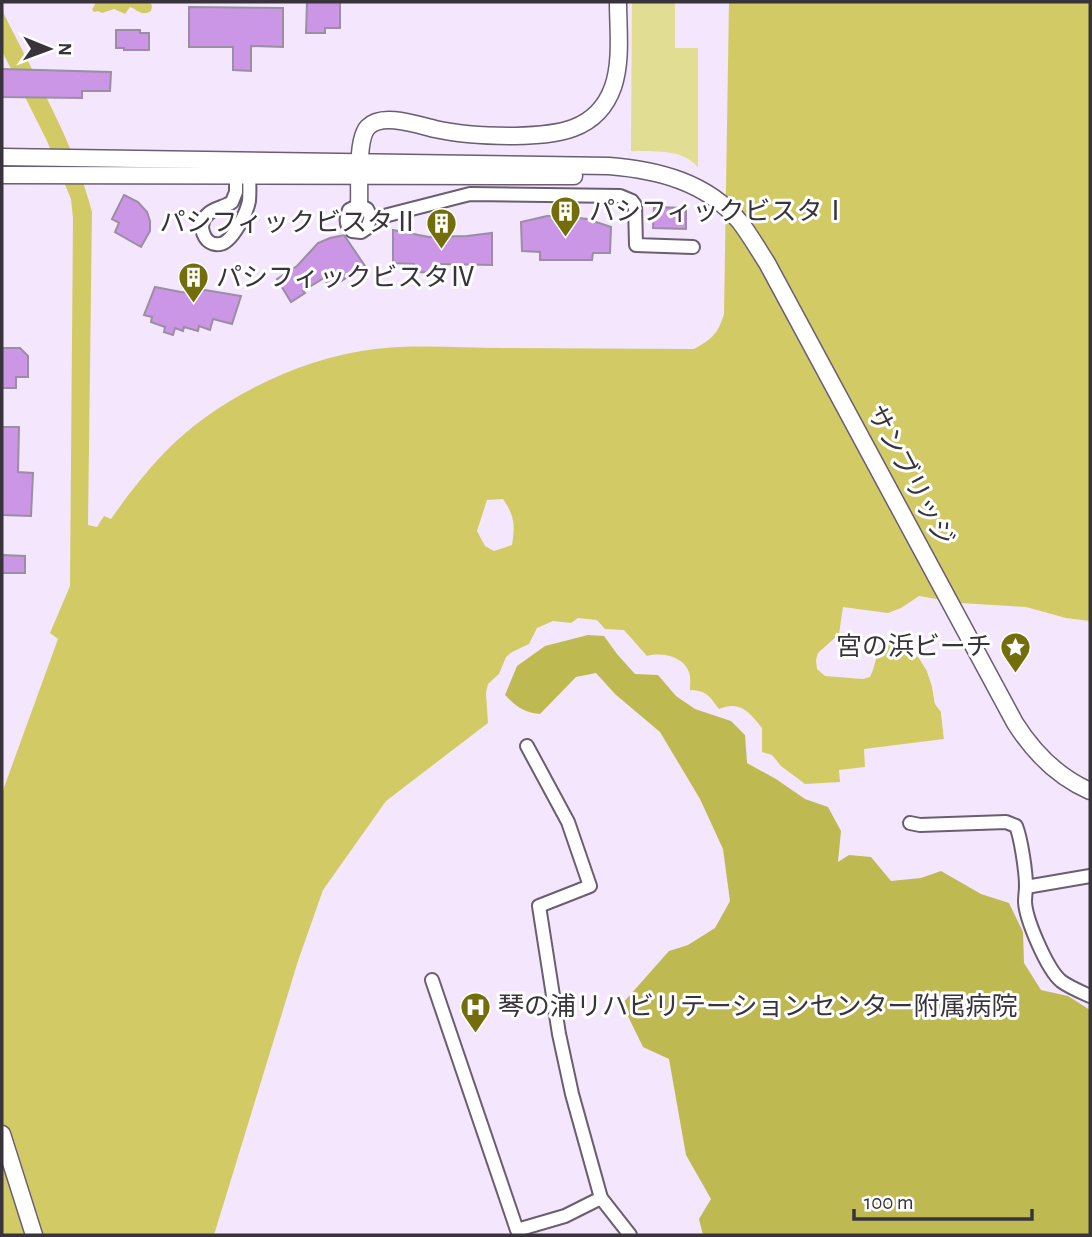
<svg xmlns="http://www.w3.org/2000/svg" width="1092" height="1237" viewBox="0 0 1092 1237" font-family="'Alegreya Sans','Noto Sans JP',sans-serif">
<style>
.green{fill:#e1dd92}
.forest{fill:#bfb952}
.water{fill:#d2cb65;fill-rule:evenodd}
.pier{fill:#f4e6fc}
.building{fill:#cb96e6;stroke:#9b8ea2;stroke-width:2}
.lines{fill:none;stroke-linecap:round;stroke-linejoin:round}
.minor-casing{stroke:#6a5e70;stroke-width:16}
.tertiary-casing{stroke:#6a5e70;stroke-width:19}
.minor{stroke:#fff;stroke-width:12}
.tertiary{stroke:#fff;stroke-width:16}
.labels{text-anchor:middle;dominant-baseline:central;stroke-width:6;stroke-linejoin:round;paint-order:stroke}
.poi-label{font-size:26px;fill:#39343c;stroke:#fff;text-anchor:start}
.street-label{font-size:26px;fill:#39343c;stroke:#fff}
</style>
<rect width="100%" height="100%" fill="#f4e6fc"/>
<path class="green" d="M632,2H675V48H698V167C681,148 654,152 631,151Z"/>
<path class="forest" d="M588,635L604,636L617,654L635,674L658,675L676,696L695,709L731,721L745,735L747,763L776,779L805,799L828,807L841,831L838,862L849,855L871,857L891,881L921,878L941,871L981,894L1009,903L1023,932L1024,963L1041,990L1068,996L1090,1010V1235H703L699,1219L711,1199L686,1155L669,1059L643,1047L622,1004L669,951L688,945L715,928L730,901L723,849L700,799L660,732L615,694L596,673L576,677L540,714C523,712 517,707 505,695L517,666L545,646Z"/>
<g class="water">
<path d="M96,2H150L152,6L151,11C141,17 137,9 130,7L125,14L114,9L102,13L98,11L94,12L92,10Z"/>
<path d="M729,2H1090V621L1066,618L1026,607L960,603L919,596L901,608L888,613L843,607L839,634L818,653L816,660L817,669L825,676L863,679L870,677C876,665 876,653 882,642L895,636L919,658L927,671L932,686L935,704L941,711L944,739L864,749L865,767L839,770L840,782L805,784L781,766L772,755L762,752V728C750,713 741,700 719,709C709,696 708,691 690,690C690,685 691,677 689,672C683,656 662,652 647,656L624,630L605,629L597,620L578,618L571,623L553,621L537,628L529,644L512,652L506,657L499,674L488,684L486,693L488,723L386,801L323,890L298,961L214,1235H2V793L58,639L50,633L70,586L73,218L71,199L47,141L2,51V6L4,14C36,79 74,142 92,212L88,525L97,527L104,516L111,519C127,496 144,474 164,453C216,399 300,358 375,349C417,344 461,348 503,348C566,348 630,349 694,349C712,339 718,334 724,314ZM503,499C515,516 515,526 512,545L494,551L485,546L477,531L487,500Z"/>
</g>
<path class="pier" d="M894,633H897L910,644L921,656L930,670L936,685L938,703L944,711L948,739H944L941,712L935,704L932,686L927,671L919,658L907,646L891,634Z"/>
<g class="building">
<path d="M307,2H340V28H325V33H306Z"/>
<path d="M189,7L283,8V47L251,46V71L233,70V47H189Z"/>
<path d="M116,30H140V33H149V50H124V48H116Z"/>
<path d="M2,69L111,72L110,91H82V98L2,97Z"/>
<path d="M124,195L138,202L147,212L150,221V231L141,247L115,232L119,223L112,219Z"/>
<path d="M654,207L686,208V229L653,228Z"/>
<path d="M547,216H563L587,219L611,227L610,253H593L592,260H540V252L522,251L521,222Z"/>
<path d="M393,230L429,237L467,236L492,233V265L441,264V273L414,272V264L393,263Z"/>
<path d="M344,235L365,266L330,288L324,278L303,291L305,293L291,302L277,279L297,266L318,243L330,238Z"/>
<path d="M155,287L181,292L191,293L205,290L241,296L232,324L213,319L210,330L199,326L198,331L184,327L183,331L175,328L173,335L164,332L165,327L151,322L152,317L144,315Z"/>
<path d="M2,348H20L28,356V377H16V388H2Z"/>
<path d="M2,427H19L18,472L33,473L31,516L2,515Z"/>
<path d="M2,555L25,556V573H2Z"/>
</g>
<g class="lines">
<defs>
<g id="minor">
<path d="M236,169V192L232,202C225,207 214,208 208,214C196,224 204,247 220,244C232,243 247,212 249,201C250,190 249,179 249,168"/>
<path d="M371,217L367,228L361,232L352,231C345,225 346,217 349,210L359,205L367,209L371,217L384,216L470,194L620,196L632,201L635,205L636,245L693,247"/>
<path d="M527,746L568,822L590,886L539,906L559,1034L572,1094L601,1198L630,1235"/>
<path d="M910,823L920,825L1006,822L1016,826C1021,838 1026,872 1026,886C1026,891 1025,896 1025,902C1026,920 1047,969 1061,981C1069,987 1081,992 1090,996"/>
<path d="M1026,887L1090,876"/>
<path d="M432,980L517,1230L565,1216L601,1198"/>
</g>
<g id="tertiary">
<path d="M2,157L609,166C658,170 707,182 740,222C750,235 758,249 767,263L1015,723C1034,753 1058,777 1090,791"/>
<path d="M2,175L574,176"/>
<path d="M359,205C360,187 356,139 368,127C382,112 418,125 435,129C461,135 488,136 515,136C556,135 597,132 613,87C622,61 618,29 618,2"/>
<path d="M2,1134L34,1235"/>
</g>
</defs>
<use href="#minor" class="minor-casing"/>
<use href="#tertiary" class="tertiary-casing"/>
<use href="#minor" class="minor"/>
<use href="#tertiary" class="tertiary"/>
</g>
<defs>
<symbol id="building-pin" viewBox="-11 -11 22 30"><path d="M0 17L-7.5 6A9.5 9.5 0 1 1 7.5 6Z" fill="#736d0b" stroke="#fff"/><path d="M-4-6H4V6H1V3H-1V6H-4ZM-2.5-4.3h1.7v1.8h-1.7ZM.8-4.3h1.7v1.8H.8ZM-2.5-1h1.7V.8h-1.7ZM.8-1h1.7V.8H.8Z" fill="#fff"/></symbol>
<symbol id="sight-pin" viewBox="-11 -11 22 30"><path d="M0 17L-7.5 6A9.5 9.5 0 1 1 7.5 6Z" fill="#736d0b" stroke="#fff"/><path d="M0-6L1.8-2.2L6-1.7L2.9 1.2L3.7 5.4L0 3.3L-3.7 5.4L-2.9 1.2L-6-1.7L-1.8-2.2Z" fill="#fff"/></symbol>
<symbol id="hospital-pin" viewBox="-11 -11 22 30"><path d="M0 17L-7.5 6A9.5 9.5 0 1 1 7.5 6Z" fill="#736d0b" stroke="#fff"/><path d="M-5-5h3v3.5h4V-5h3V5h-3V1.5h-4V5h-3Z" fill="#fff"/></symbol>
</defs>
<g fill-rule="evenodd">
<use href="#building-pin" x="548" y="194" width="35" height="47"/>
<use href="#building-pin" x="424" y="206" width="35" height="47"/>
<use href="#building-pin" x="176" y="260" width="35" height="47"/>
<use href="#sight-pin" x="998" y="630" width="35" height="47"/>
<use href="#hospital-pin" x="458" y="990" width="35" height="47"/>
</g>
<g class="labels">
<g class="poi-label">
<text x="589" y="212">パシフィックビスタⅠ</text>
<text x="419" y="223" text-anchor="end">パシフィックビスタⅡ</text>
<text x="216" y="278">パシフィックビスタⅣ</text>
<text x="992" y="647" text-anchor="end">宮の浜ビーチ</text>
<text x="498" y="1007">琴の浦リハビリテーションセンター附属病院</text>
</g>
<g class="street-label">
<text transform="translate(910 476) rotate(62)">サンブリッジ</text>
</g>
</g>
<rect width="1092" height="1237" fill="none" stroke="#39343c" stroke-width="7"/>
<g transform="translate(49 49) rotate(91)" stroke="#ffffff" stroke-width="5" paint-order="stroke">
<path d="M0-5L12 26L0 18L-12 26Z" fill="#39343c"/>
<text y="-10" font-size="19" font-weight="bold" text-anchor="middle" fill="#39343c">N</text>
</g>
<path d="M854 1209v10h178v-10" fill="none" stroke="#39343c" stroke-width="3.5"/>
<text x="864" y="1209" font-size="21" fill="#39343c" stroke="#ffffff" stroke-width="5" paint-order="stroke">100 m</text>
</svg>
